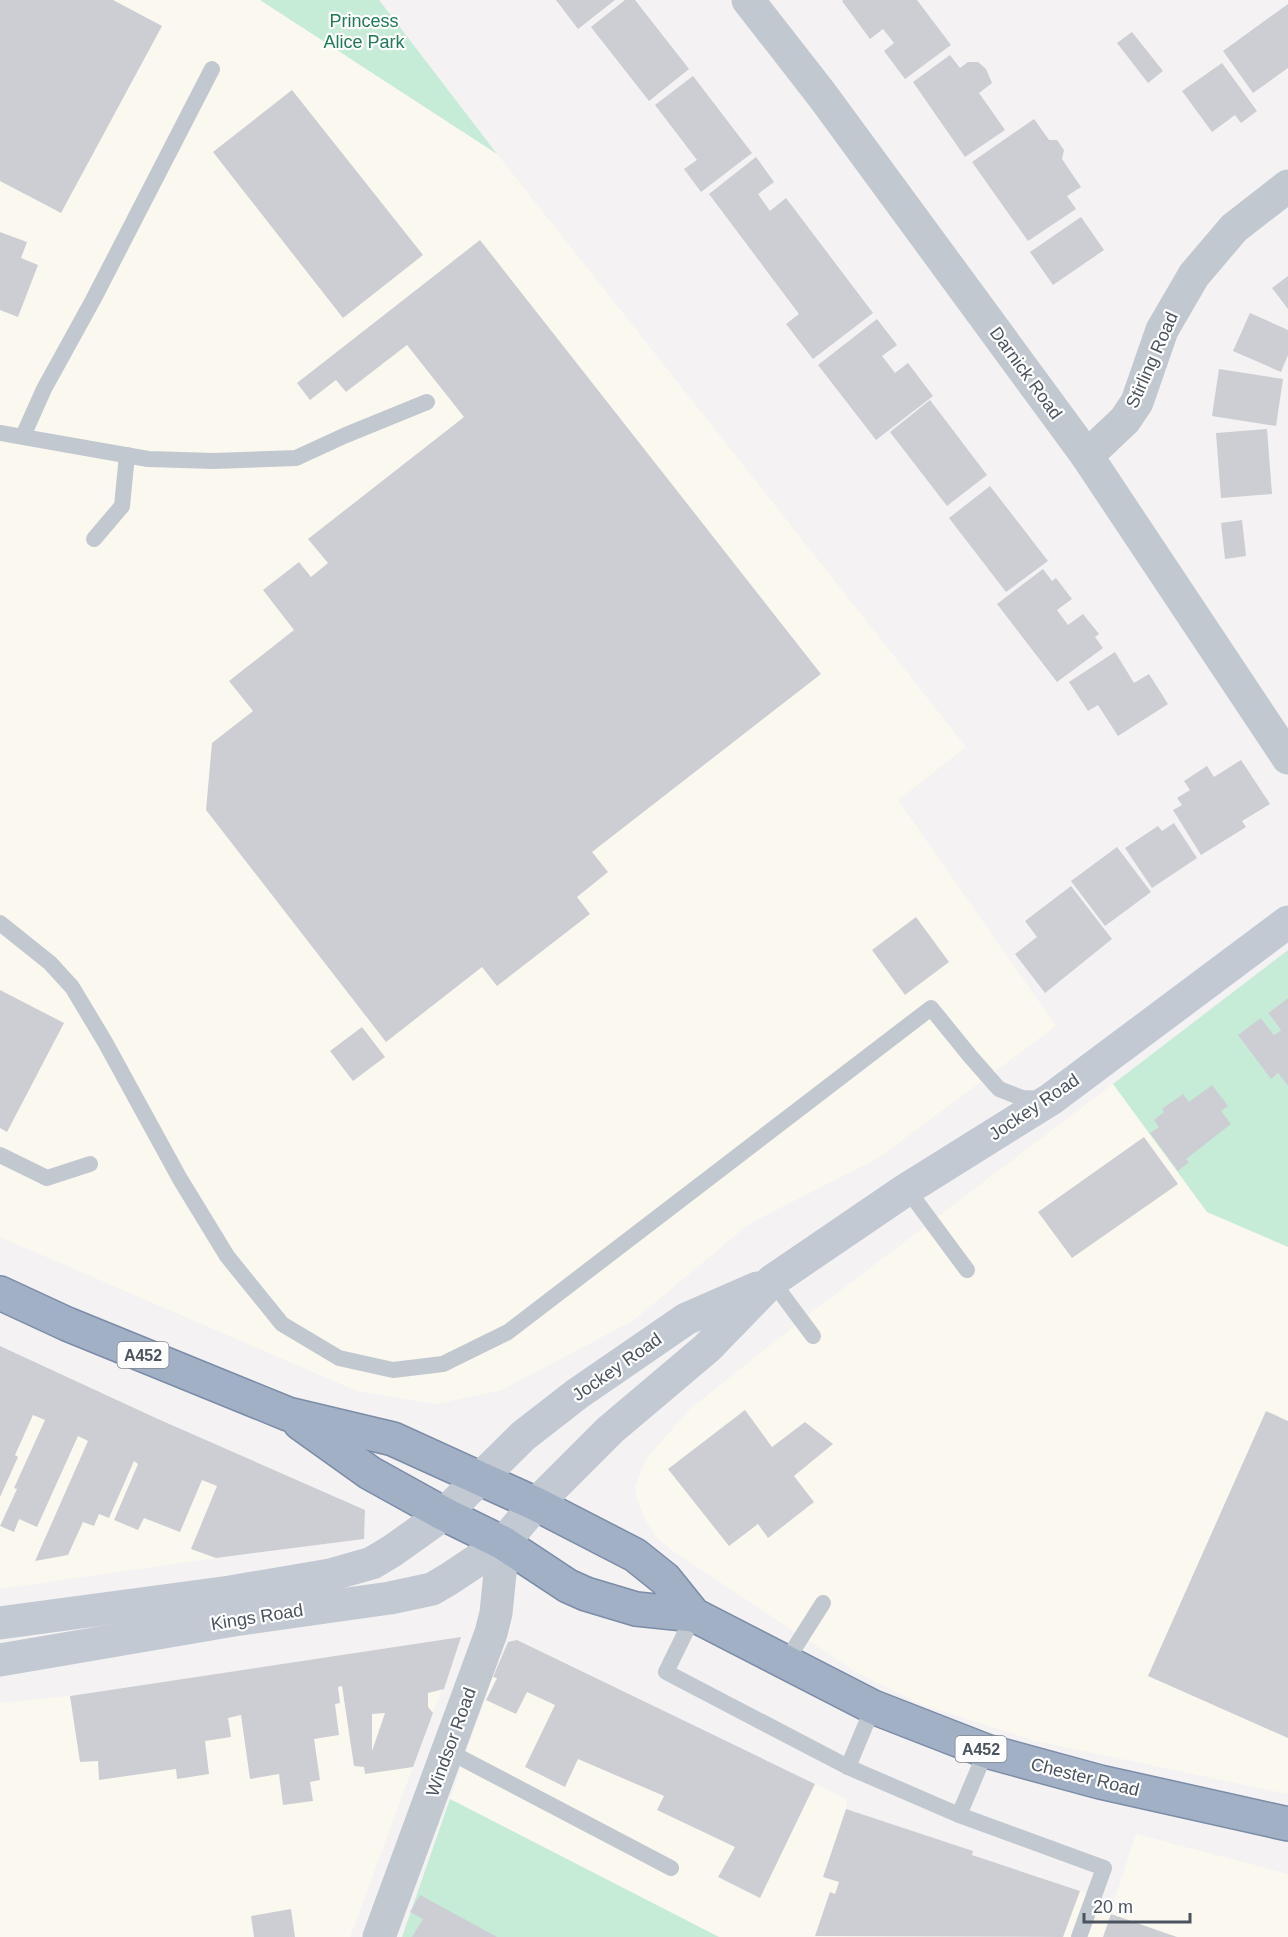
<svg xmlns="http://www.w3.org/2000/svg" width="1288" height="1937" viewBox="0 0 1288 1937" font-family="Arial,sans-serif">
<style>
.commercial{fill:#fbf9ef}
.green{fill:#c6ecd7}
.building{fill:#ccced4;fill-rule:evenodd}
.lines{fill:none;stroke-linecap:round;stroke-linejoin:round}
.trunk-casing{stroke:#7a8ca7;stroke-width:36}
.service{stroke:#c1c8cf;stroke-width:16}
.minor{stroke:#c1c8cf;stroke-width:33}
.secondary{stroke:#c2c9d3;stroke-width:33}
.trunk{stroke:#a2b0c5;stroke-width:33}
.labels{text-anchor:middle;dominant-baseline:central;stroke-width:4.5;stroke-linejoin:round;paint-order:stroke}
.shield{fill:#fff;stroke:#81878e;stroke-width:1.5}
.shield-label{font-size:16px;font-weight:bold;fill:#4b545e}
.park-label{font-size:18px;fill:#207b54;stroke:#fff}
.street-label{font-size:18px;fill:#4b545e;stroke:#fff}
</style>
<rect width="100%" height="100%" fill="#f4f2f2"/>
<g class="commercial">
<path d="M0,0H260L497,154L966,747L898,800L1056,1026L878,1158L749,1224L634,1320L502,1390L436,1404L357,1391L0,1237Z"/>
<path d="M1113,1084L1207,1212L1288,1247V1794L1036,1741L923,1705L859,1674L673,1551L656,1537L645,1519L637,1499L635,1486L647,1458L690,1409L812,1312Z"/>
<path d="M0,1346L158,1419L365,1510L364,1539L216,1558L0,1589Z"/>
<path d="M461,1637L350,1937H0V1703L70,1696Z"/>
<path d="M508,1642L611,1686L832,1792L847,1800L846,1809L972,1855L1114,1902L1136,1834L1288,1874V1937H719L450,1799L493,1677Z"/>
</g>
<g class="green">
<path d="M260,0H379L497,154Z"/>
<path d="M1288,950V998L1268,1013L1281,1030L1274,1035L1261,1018L1271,1078L1278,1073L1288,1086V1247L1207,1212L1113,1084Z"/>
<path d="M450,1799L719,1937H402Z"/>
</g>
<g class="building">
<path d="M0,0H113L162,26L61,213L0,181Z"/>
<path d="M556,0H615L578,29Z"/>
<path d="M625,0H635L689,69L649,101L591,27Z"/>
<path d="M844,0H917L951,45L905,79L884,51L894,43L883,29L870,39L842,1Z"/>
<path d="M1288,4V68L1253,93L1223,51Z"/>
<path d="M1132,32L1163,71L1148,83L1117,43Z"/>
<path d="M950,55L960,68L968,62H978L986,69L992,83L979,93L1005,130L965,157L913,82Z"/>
<path d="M1222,63L1257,111L1241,123L1235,115L1212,132L1182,91Z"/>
<path d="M693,76L752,153L701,192L684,169L697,160L655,105Z"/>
<path d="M292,90L423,255L343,318L213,152Z"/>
<path d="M1034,119L1049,140H1057L1064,150L1062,159L1081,187L1067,196L1076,209L1028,241L972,162Z"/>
<path d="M756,157L774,182L758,194L770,211L786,198L873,313L813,359L786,324L799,314L709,194Z"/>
<path d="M1081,217L1104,250L1053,285L1030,252Z"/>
<path d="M0,232L27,242L21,258L38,265L18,317L0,310Z"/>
<path d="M480,240L821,674L592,852L608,872L577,897L590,914L497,986L482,967L386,1042L206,810L212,743L253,711L229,681L294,630L263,590L299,562L311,577L328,563L308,539L464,417L407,345L346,392L336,380L310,400L297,383Z"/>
<path d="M1288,276V309L1272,288Z"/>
<path d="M1250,313L1288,330V355L1281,372L1233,351Z"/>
<path d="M877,319L897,345L882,356L895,373L908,363L933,396L876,440L818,365Z"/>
<path d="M1219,369L1283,379L1276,426L1212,416Z"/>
<path d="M930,400L987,475L947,506L890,432Z"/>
<path d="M1267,429L1272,494L1221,498L1216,433Z"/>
<path d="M990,486L1048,561L1006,592L949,518Z"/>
<path d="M1242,520L1246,556L1225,559L1221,523Z"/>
<path d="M1043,569L1052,581L1056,578L1072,599L1057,610L1068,625L1083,614L1099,634L1095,637L1103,648L1057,682L997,604Z"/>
<path d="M1115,652L1134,683L1149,674L1168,704L1118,736L1098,705L1088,711L1069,682Z"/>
<path d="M1241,760L1270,804L1242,821L1246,827L1201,855L1173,810L1182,805L1177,798L1190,790L1184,781L1207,766L1214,777Z"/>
<path d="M1174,823L1197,858L1152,888L1125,848L1158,826L1162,831Z"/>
<path d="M1117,847L1151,892L1105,926L1071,881Z"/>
<path d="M1071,886L1112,939L1045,993L1015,954L1037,937L1025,921Z"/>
<path d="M916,917L949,962L905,995L872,950Z"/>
<path d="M0,990L64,1023L7,1132L0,1128Z"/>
<path d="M1288,998V1086L1278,1073L1271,1079L1238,1035L1261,1018L1274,1035L1281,1030L1268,1013Z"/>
<path d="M362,1027L385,1057L353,1081L330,1051Z"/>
<path d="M1212,1085L1228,1106L1221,1111L1231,1124L1186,1159L1189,1162L1178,1171L1150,1133L1159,1127L1154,1120L1164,1112L1162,1109L1183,1094L1189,1102Z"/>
<path d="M1144,1137L1178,1184L1072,1258L1038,1212Z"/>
<path d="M0,1346L158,1419L365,1510L364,1539L216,1558L191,1549L217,1486L202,1480L180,1532L144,1518L138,1530L114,1520L138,1464L134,1461L109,1518L99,1514L94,1526L83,1522L68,1555L35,1561L88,1441L78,1436L37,1527L19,1519L14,1532L0,1526L17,1489L14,1488L45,1420L33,1415L15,1455L18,1457L0,1497Z"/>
<path d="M745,1410L772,1447L805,1422L833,1444L794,1476L814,1502L768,1538L758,1524L729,1546L668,1469Z"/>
<path d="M1266,1411L1288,1421V1738L1148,1676Z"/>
<path d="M461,1637L444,1689L428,1693V1707L433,1713L413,1767L365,1774L364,1767L354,1766L342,1686L338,1687L340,1703L335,1704L339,1735L314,1739L320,1780L310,1782L313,1801L283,1805L279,1774L250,1779L241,1715L228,1718L231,1737L205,1741L209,1774L177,1779L176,1769L99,1780L98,1761L80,1762L70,1696ZM385,1713L372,1751V1714Z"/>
<path d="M517,1640L815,1784L760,1898L718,1877L735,1847L657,1810L664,1796L578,1759L565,1787L525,1767L555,1705L527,1692L516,1714L486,1700L497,1678L493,1677L508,1642Z"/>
<path d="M846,1809L973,1851L972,1855L1080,1891L1063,1937L815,1936L830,1892L835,1894L839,1882L823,1877Z"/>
<path d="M420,1895L477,1926L497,1937H412L423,1919L410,1912Z"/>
<path d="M291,1909L295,1937H254L251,1916Z"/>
<path d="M1111,1914L1177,1937H1103Z"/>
</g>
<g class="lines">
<defs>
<g id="trunk">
<path d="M0,1293L67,1324L288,1414L393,1439L536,1504L635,1555L665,1579L694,1615L873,1707L986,1751L1100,1782L1288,1824"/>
<path d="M300,1423L370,1473L444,1514L503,1543L568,1586L586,1594L636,1609L694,1615"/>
</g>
</defs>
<use href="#trunk" class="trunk-casing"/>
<g class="service">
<path d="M0,433L148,459L214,461L296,458L346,435L427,402"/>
<path d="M23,436L44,389L93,300L212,69"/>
<path d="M94,539L122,506L127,455"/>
<path d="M0,923L50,963L72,987L105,1042L180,1179L227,1256L282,1324L339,1358L393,1370L443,1364L508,1332L931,1008L970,1056L999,1089L1022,1098L1044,1099"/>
<path d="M0,1155L47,1178L90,1164"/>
<path d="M907,1189L967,1270"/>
<path d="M772,1281L813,1336"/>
<path d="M694,1615L666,1672L848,1767L959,1815L986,1751"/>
<path d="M785,1663L823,1603"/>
<path d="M448,1751L671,1868"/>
<path d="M848,1767L873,1707"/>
<path d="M959,1815L1104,1868L1079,1937"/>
</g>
<g class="minor">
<path d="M748,0L822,95L1087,456L1288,758"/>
<path d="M1087,456L1125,420L1137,402L1162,330L1194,275L1234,228L1288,186"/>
<path d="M379,1937L491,1633L496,1613L503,1543"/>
</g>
<g class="secondary">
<path d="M0,1623L230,1592L330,1575L372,1563L392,1551L444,1514L523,1436L577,1394L686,1319L757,1288"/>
<path d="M0,1660L234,1620L390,1598L432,1589L449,1579L503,1543L536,1504L610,1430L707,1348L772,1281L907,1189L1051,1099L1288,922"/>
</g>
<use href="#trunk" class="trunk"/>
</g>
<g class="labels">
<g class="shield">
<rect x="117.5" y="1342" width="51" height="26" rx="4.5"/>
<rect x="955.5" y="1736" width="51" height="26" rx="4.5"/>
</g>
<g class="shield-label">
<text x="143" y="1355">A452</text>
<text x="981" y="1749">A452</text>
</g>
<g class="park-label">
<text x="364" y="21">Princess<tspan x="364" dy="21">Alice Park</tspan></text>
</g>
<g class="street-label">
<text transform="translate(1152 360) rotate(-66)">Stirling Road</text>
<text transform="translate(1026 373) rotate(54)">Darnick Road</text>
<text transform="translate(1034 1107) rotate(-34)">Jockey Road</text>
<text transform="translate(617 1367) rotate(-35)">Jockey Road</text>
<text transform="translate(257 1617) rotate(-9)">Kings Road</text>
<text transform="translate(451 1742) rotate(-70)">Windsor Road</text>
<text transform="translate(1085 1777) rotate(14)">Chester Road</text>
</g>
</g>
<path d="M1084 1913v9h106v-9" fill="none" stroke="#4b545e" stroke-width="3"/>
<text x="1093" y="1913" font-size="18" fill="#4b545e" stroke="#ffffff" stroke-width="4.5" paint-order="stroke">20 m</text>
</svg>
